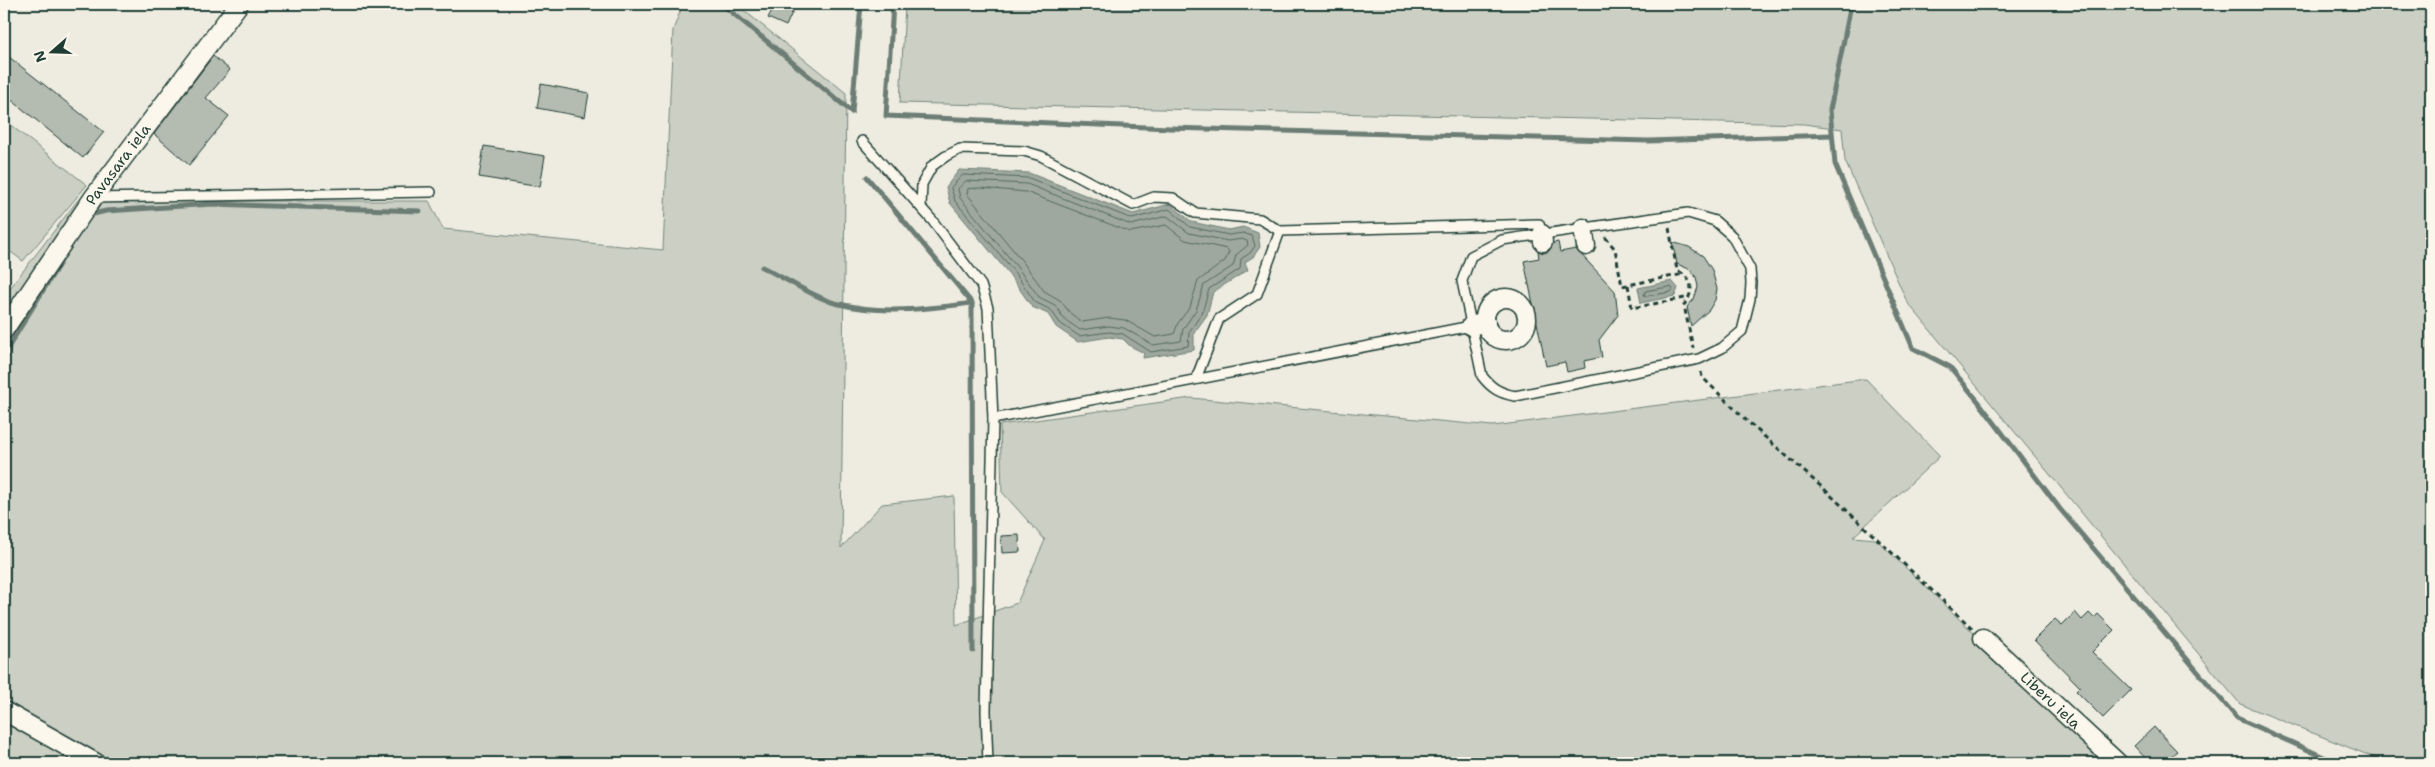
<svg xmlns="http://www.w3.org/2000/svg" width="2435" height="767" viewBox="0 0 2435 767" font-family="'Shantell Sans',sans-serif">
<style>
.green{fill:#cbcfc4;stroke:#75867c}
.water{fill:#9fa89f;stroke:#6c7d74}
.lines{fill:none;stroke-linecap:round;stroke-linejoin:round}
.shore{stroke:#52685f;stroke-width:1}
.stream{stroke:#6c7d74;stroke-width:5}
.building{fill:#b4bbb0;stroke:#1f3d34}
.lane-casing{stroke:#1f3d34;stroke-width:12}
.street-casing{stroke:#1f3d34;stroke-width:21}
.path{stroke:#1f3d34;stroke-width:3;stroke-dasharray:5 4;stroke-linecap:butt}
.lane{stroke:#fbf7ec;stroke-width:9}
.street{stroke:#fbf7ec;stroke-width:18}
.labels{text-anchor:middle;dominant-baseline:central;stroke-width:4.5;stroke-linejoin:round;paint-order:stroke}
.street-label{font-size:15px;fill:#1f3d34;stroke:#fbf7ec}
</style>
<rect width="100%" height="100%" fill="#eeece1"/>
<filter id="ink" filterUnits="userSpaceOnUse"><feTurbulence type="fractalNoise" baseFrequency=".02" numOctaves="2"/><feDisplacementMap in="SourceGraphic" scale="10" xChannelSelector="R" yChannelSelector="G"/><feConvolveMatrix kernelMatrix="1 2 1 2 8 2 1 2 1" color-interpolation-filters="sRGB"/></filter>
<g filter="url(#ink)">
<g class="green">
<path d="M683,4H736L846,93L841,548L882,504L954,496L956,625L1017,603L1045,540L1002,492L1000,425L1191,398L1493,426L1866,379L1940,456L1853,537L1876,539L2109,763H4V296L77,201H429L443,229L663,250L673,30Z"/>
<path d="M905,4H2431V763H2388L2240,704L1907,302L1845,161L1842,129L1804,124L900,103Z"/>
<path d="M4,120L87,185L23,261L4,247Z"/>
</g>
<g class="water">
<path d="M959,170L1029,173L1133,214L1170,204L1192,222L1229,230L1243,227L1258,233L1260,247L1253,257L1245,262L1248,270L1213,292L1207,315L1194,333V350L1143,358L1144,353L1130,346L1123,339L1109,337L1078,342L1056,327L1048,314L1032,307L1009,274L950,203L946,187Z"/>
<path d="M1672,281L1678,288L1675,296L1641,303L1638,288Z"/>
</g>
<g class="lines">
<g class="shore">
<path d="M963,175L1029,178L1132,219L1169,209L1190,227L1229,235L1243,233L1252,236L1255,246L1250,253L1241,259L1240,269L1209,289L1202,313L1189,332L1188,346L1151,352L1123,334L1109,332L1079,336L1060,323L1051,310L1035,302L1013,270L955,201L951,188Z"/>
<path d="M966,181L1027,184L1131,225L1167,216L1189,233L1228,241L1242,239L1247,241L1248,245L1236,255L1233,266L1204,285L1196,310L1183,329L1181,341L1153,345L1124,328L1109,326L1080,330L1064,319L1055,305L1039,297L1017,267L960,198L958,189Z"/>
<path d="M980,188L1026,192L1130,232L1166,225L1185,240L1227,249L1229,252L1225,261L1198,281L1190,307L1178,323L1174,334L1155,337L1125,320L1109,318L1082,322L1070,313L1060,300L1044,291L1023,262L967,194L968,189Z"/>
<path d="M1671,287L1673,289L1671,292L1647,296L1644,295L1646,291Z"/>
</g>
<g class="stream">
<path d="M722,4L852,112"/>
<path d="M893,4L886,116L1170,128L1648,141L1832,135"/>
<path d="M1851,4L1830,110L1835,164L1913,348L1950,367L1978,401L2060,509L2237,718L2337,763"/>
<path d="M852,112L861,4"/>
<path d="M867,177L972,303L973,651"/>
<path d="M89,215L106,211L213,204L420,211"/>
<path d="M762,267C783,277 813,297 835,303C881,315 926,309 972,303"/>
<path d="M4,369L9,346L61,261"/>
</g>
</g>
<g class="building">
<path d="M775,4H796L786,26L768,18Z"/>
<path d="M4,53L104,132L83,158L4,94Z"/>
<path d="M213,56L230,70L206,98L229,116L189,165L154,134Z"/>
<path d="M541,84L589,93L585,117L537,108Z"/>
<path d="M484,146L545,156L540,187L479,177Z"/>
<path d="M1558,242L1560,252L1576,249L1615,291L1618,315L1599,340L1602,357L1584,361L1585,368L1567,372L1565,362L1546,366L1524,261L1539,258L1538,251L1544,253L1549,251L1553,243Z"/>
<path d="M1672,242L1689,247L1703,256L1712,270L1717,289L1715,300L1709,310L1691,326L1687,307L1694,299L1698,287L1696,277L1689,269L1677,264Z"/>
<path d="M1019,535L1020,552L1002,553L1001,536Z"/>
<path d="M2075,612L2082,620L2089,613L2094,618L2098,614L2114,630L2092,652L2131,690L2103,718L2076,691L2080,687L2034,640L2055,619L2062,625Z"/>
<path d="M2154,727L2177,751L2164,763H2150L2134,746Z"/>
</g>
<g class="lines">
<defs>
<g id="lane">
<path d="M862,141L932,220L981,285L988,308L993,419L986,711L988,763"/>
<path d="M93,198L431,192"/>
<path d="M921,207L922,184L932,166L946,156L960,149L1024,151L1041,156L1133,205L1154,197L1173,198L1195,213L1260,219L1280,231"/>
<path d="M1688,213L1715,221L1732,236L1750,269L1751,283L1750,299L1742,331L1722,348L1699,359L1515,396C1500,393 1492,389 1482,376L1462,281L1471,256L1502,240Z"/>
<path d="M1196,379L1219,319L1257,294L1280,231L1539,224L1542,234"/>
<path d="M993,419L1471,326"/>
</g>
<g id="street">
<path d="M1583,228L1586,246"/>
<path d="M1542,234L1543,242"/>
<circle cx="1506" cy="319" r="21"/>
<path d="M1471,326L1486,322"/>
<path id="s1" d="M4,330L93,198L239,4"/>
<path id="s2" d="M1983,638L2118,763"/>
<path d="M4,711L96,763"/>
</g>
</defs>
<use href="#lane" class="lane-casing"/>
<use href="#street" class="street-casing"/>
<g class="path">
<path d="M1669,228L1677,270C1693,279 1695,290 1684,305L1693,348"/>
<path d="M1605,237L1615,249L1622,286L1684,274"/>
<path d="M1628,285L1632,308L1690,297"/>
<path d="M1701,372L1702,377L1748,422L1824,489L1972,628"/>
</g>
<use href="#lane" class="lane"/>
<use href="#street" class="street"/>
</g>
</g>
<g class="labels">
<g class="street-label">
<text stroke="none"><textPath href="#s1" startOffset="201">Pavasara iela</textPath></text>
<text stroke="none"><textPath href="#s2" startOffset="92">Liberu iela</textPath></text>
</g>
</g>
<rect width="2435" height="767" fill="none" stroke="#fbf7ec" stroke-width="20"/>
<rect x="10" y="10" width="2415" height="747" fill="none" stroke="#1f3d34" stroke-width="2" filter="url(#ink)"/>
<g transform="translate(52 52) rotate(250)" stroke="#fbf7ec" stroke-width="4" paint-order="stroke">
<path d="M0-4L9 19L0 12L-9 19Z" fill="#1f3d34"/>
<text y="-8" font-size="14" font-weight="bold" text-anchor="middle" fill="#1f3d34">N</text>
</g>
</svg>
